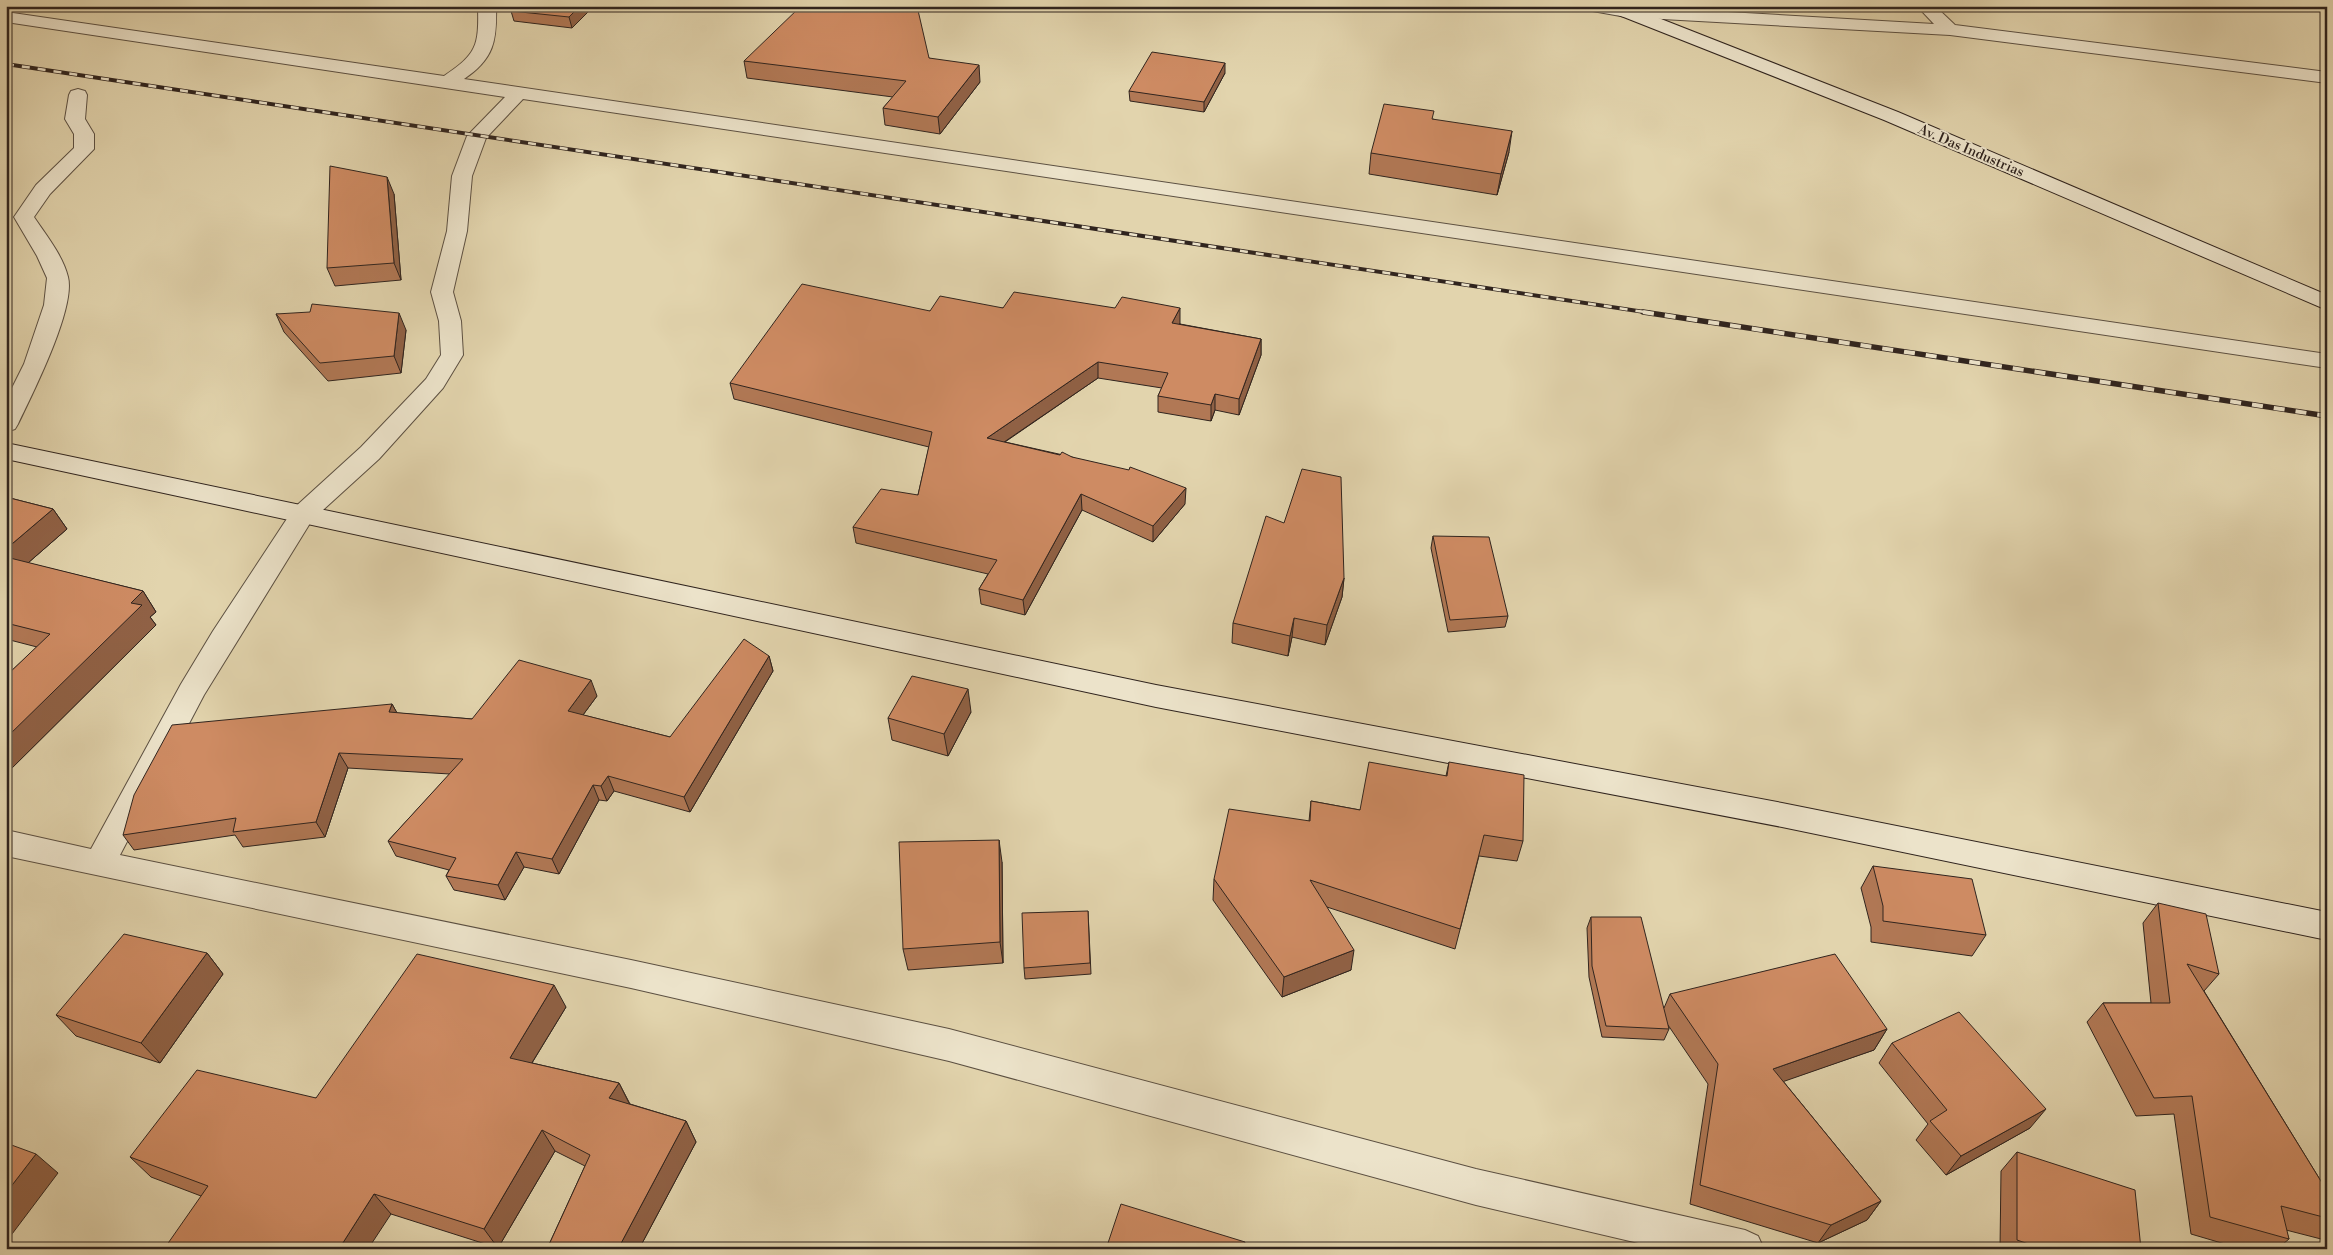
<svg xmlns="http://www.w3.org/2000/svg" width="2333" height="1255" viewBox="0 0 2333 1255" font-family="'Libre Bodoni',serif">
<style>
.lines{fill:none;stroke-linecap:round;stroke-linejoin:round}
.street-casing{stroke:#5c5042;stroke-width:2}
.secondary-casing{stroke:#30241e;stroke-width:2}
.street{fill:#ece3ca;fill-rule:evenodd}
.secondary{fill:#ece3ca;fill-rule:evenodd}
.rail-far1-casing{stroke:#30241e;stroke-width:4}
.rail-casing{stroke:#30241e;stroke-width:5.5}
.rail-far1{stroke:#ece3ca;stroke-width:2.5;stroke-dasharray:8;stroke-linecap:butt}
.rail{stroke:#ece3ca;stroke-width:4;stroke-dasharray:11;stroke-linecap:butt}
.wall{fill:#b17855;stroke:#30241e}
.shaded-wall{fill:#906145;stroke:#30241e}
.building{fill:#ce8b63;stroke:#30241e}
.labels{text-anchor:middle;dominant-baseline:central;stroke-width:4;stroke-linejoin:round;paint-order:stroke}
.far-street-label{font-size:14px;fill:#30241e;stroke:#ece3ca}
</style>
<rect width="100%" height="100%" fill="#e2d4ad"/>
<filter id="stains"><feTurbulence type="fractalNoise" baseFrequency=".004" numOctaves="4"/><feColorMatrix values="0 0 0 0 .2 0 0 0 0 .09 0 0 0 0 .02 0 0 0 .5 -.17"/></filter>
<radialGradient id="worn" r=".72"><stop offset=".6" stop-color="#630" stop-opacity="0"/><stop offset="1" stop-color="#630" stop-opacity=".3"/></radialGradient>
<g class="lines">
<defs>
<g id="street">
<path d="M478,6H496C497,41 494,59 464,79L2327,354V368L523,99L486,138L472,176L467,231L453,292L461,321L463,355L443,388L379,459L312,520L204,695L120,855L631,960L949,1029L1476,1169L1745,1230L1758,1236L1764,1249H1664L1476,1205L949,1061L631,988L6,856V830L91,849L181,684L213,631L294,508L361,447L426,379L441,355L439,321L431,292L447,231L452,176L467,136L505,97L6,22V12L444,76C477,54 479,46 478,6Z"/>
<path d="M1585,6H1623L1934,24L1917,6H1935L1955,25L2327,72V83L1950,35L1626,17L1587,10Z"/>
<path d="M78,89L85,91L87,95L85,119L94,134V149L50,194L34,217C46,235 63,256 68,277C76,308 32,395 18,424L15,429L6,432V400L24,364L44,305L47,278L37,256L14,217L36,185L74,148V134L65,119L69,95L71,91Z"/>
</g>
<g id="secondary">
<path d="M1604,6H1628L1898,112L2327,295V310L1884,120L1606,10Z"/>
<path d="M6,443L1156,685L1782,803L2327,912V940L1782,827L1156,707L6,459Z"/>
</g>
</defs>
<use href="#street" class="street-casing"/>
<use href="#secondary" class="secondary-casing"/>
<use href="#street" class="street"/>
<use href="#secondary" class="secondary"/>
<defs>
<path id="rail-far1" d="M6,64L1651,313"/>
<path id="rail" d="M1643,312L2327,416"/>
</defs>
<use href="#rail-far1" class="rail-far1-casing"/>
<use href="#rail" class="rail-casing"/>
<use href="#rail-far1" class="rail-far1"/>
<use href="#rail" class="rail"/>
</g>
<g class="wall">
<path d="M516,6H594L572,28L514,21L511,11Z"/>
<path d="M929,58L980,82L940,134L885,125L883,108L893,97L747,78L744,61Z"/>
<path d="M1225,73L1204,112L1130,101L1129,91Z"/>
<path d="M1433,119L1509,152L1497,195L1369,174L1371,153Z"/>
<path d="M394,194L401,280L335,286L327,268Z"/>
<path d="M1003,308L1180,323V324L1261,339V355L1239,415L1215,410L1211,421L1158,412V396L1162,388L1098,378L1005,442L1072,457L1185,504L1153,542L1082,510L1025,615L981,604L979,589L988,574L856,543L853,527L918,495L929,447L734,399L730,383L930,311Z"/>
<path d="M276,314L406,330L401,373L328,381L284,332Z"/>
<path d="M6,497L53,509L67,529L28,563L143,591L156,612L150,617L156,625L6,774V676L37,647L6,639Z"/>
<path d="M1433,536L1508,616L1505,627L1448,632L1431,548Z"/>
<path d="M1344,578L1342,597L1325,645L1292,637L1288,656L1232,643L1233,623Z"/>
<path d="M769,656L773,671L690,812L614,791L607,801L599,800L559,874L524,867L505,900L454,890L446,876L449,870L396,856L388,841L450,774L348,768L325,837L243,847L235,835L134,850L123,835L392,704L397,713L472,719L597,696L583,715L670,737Z"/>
<path d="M971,712L948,756L892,740L888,718Z"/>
<path d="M1449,762L1523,841L1517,861L1479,856L1455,949L1327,907L1351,970L1282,997L1213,900L1214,879L1309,821L1311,801L1360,810L1446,776Z"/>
<path d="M1002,862L1003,963L908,970L903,949Z"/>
<path d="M1873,866L1986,935L1972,956L1871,942V927L1861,888Z"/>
<path d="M2158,903L2219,974L2204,991L2327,1191V1238L2325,1240L2286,1230L2289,1239L2277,1249H2242L2191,1234L2174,1114L2136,1116L2087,1022L2103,1003H2151L2143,923Z"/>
<path d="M1088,911L1091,974L1025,979L1024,968Z"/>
<path d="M1591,917L1664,1008L1670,994L1887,1029L1874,1050L1783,1081L1881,1201L1867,1220L1818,1243L1690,1204L1708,1084L1668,1025L1669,1029L1664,1040L1602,1037L1589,977L1587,928Z"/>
<path d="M207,953L223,974L160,1063L76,1036L56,1015Z"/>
<path d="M566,1007L532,1063L619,1083L630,1104L686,1121L696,1142L639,1249H547L585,1166L555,1151L498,1248L391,1214L201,1196L151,1177L130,1157L316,1098Z"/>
<path d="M1892,1043L2030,1128L1946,1175L1916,1140L1928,1124L1879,1063Z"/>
<path d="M2017,1152L2141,1249H2000L2001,1171Z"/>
</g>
<g class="shaded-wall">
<path d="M580,6H594L572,28L569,17Z"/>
<path d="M1225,63V73L1204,112V102Z"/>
<path d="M979,65L980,82L940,134L938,117Z"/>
<path d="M1512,131L1509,152L1497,195L1501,174Z"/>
<path d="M387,177L394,194L401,280L394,263Z"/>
<path d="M1180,308V323L1172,338V323Z"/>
<path d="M399,313L406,330L401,373L394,356Z"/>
<path d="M1261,339V355L1239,415V399Z"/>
<path d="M1098,362V378L988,453L987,438Z"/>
<path d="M1215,394V410L1211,421V405Z"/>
<path d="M1186,488L1185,504L1153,542V526Z"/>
<path d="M1081,494L1082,510L1025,615L1023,600Z"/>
<path d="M53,509L67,529L13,576L6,566V549Z"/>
<path d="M1344,578L1342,597L1325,645L1327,625Z"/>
<path d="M143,591L156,612L150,617L156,625L6,774V738L131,603Z"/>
<path d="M1294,618L1292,637L1288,656L1290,636Z"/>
<path d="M769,656L773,671L690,812L684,797Z"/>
<path d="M591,680L597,696L574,727L568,711Z"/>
<path d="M968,689L971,712L948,756L944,734Z"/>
<path d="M392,704L401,720L389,712Z"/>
<path d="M339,753L348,768L325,837L316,822Z"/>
<path d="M608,776L614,791L607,801L601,786Z"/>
<path d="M593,785L599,800L559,874L552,859Z"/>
<path d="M999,840L1002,862L1003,963L1000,942Z"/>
<path d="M516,852L524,867L505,900L498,885Z"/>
<path d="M1354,950L1351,970L1282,997L1284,977Z"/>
<path d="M207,953L223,974L160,1063L141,1043Z"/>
<path d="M554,985L566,1007L522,1079L510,1058Z"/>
<path d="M1887,1029L1874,1050L1762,1089L1773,1069Z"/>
<path d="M619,1083L630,1105L609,1098Z"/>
<path d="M2046,1109L2030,1128L1946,1175L1961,1156Z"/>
<path d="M686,1121L696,1142L639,1249H618Z"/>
<path d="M542,1130L555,1151L498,1248L484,1229Z"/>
<path d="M36,1154L58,1173L6,1242V1193Z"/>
<path d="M374,1194L391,1214L368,1249H339Z"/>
<path d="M1881,1201L1867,1220L1818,1243L1831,1225Z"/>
</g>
<g class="building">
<path d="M516,6H580L569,17L511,11Z"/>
<path d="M801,6H917L929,58L979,65L938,117L883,108L906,81L744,61Z"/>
<path d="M1152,52L1225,63L1204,102L1129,91Z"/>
<path d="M1384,104L1434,111L1432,119L1512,131L1501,174L1371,153Z"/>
<path d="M330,166L387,177L394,263L327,268Z"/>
<path d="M802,284L930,311L940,296L1003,308L1014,292L1115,308L1122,297L1180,308L1172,323L1261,339L1239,399L1215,394L1211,405L1158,396L1168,373L1098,362L987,438L1060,455L1062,452L1072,457L1129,470L1130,467L1186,488L1153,526L1081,494L1023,600L979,589L997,560L853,527L881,489L918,495L932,432L730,383Z"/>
<path d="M312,304L399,313L394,356L320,363L276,314L310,312Z"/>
<path d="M1302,469L1341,477L1344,578L1327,625L1294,618L1290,636L1233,623L1266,516L1284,523Z"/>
<path d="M6,497L53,509L6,549Z"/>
<path d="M1433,536L1489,537L1508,616L1450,620Z"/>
<path d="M6,557L143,591L131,603L142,605L6,738V676L50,634L6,623Z"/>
<path d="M744,639L769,656L684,797L608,776L601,786L593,785L552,859L516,852L498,885L446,876L456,858L388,841L463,759L339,753L316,822L233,832L236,818L123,835L134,795L172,725L392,704L389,712L472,719L519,660L591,680L568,711L670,737Z"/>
<path d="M912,676L968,689L944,734L888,718Z"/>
<path d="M1369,762L1447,776L1449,762L1524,775L1523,841L1484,835L1460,929L1310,880L1354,950L1284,977L1214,879L1229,809L1310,821L1311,801L1360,810Z"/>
<path d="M999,840L1000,942L903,949L899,842Z"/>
<path d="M1873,866L1972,879L1986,935L1883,921V906Z"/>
<path d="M2158,903L2206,914L2219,974L2187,964L2327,1191V1218L2281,1206L2289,1239L2210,1217L2192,1096L2154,1098L2103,1003H2170Z"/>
<path d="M1088,911L1090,963L1024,968L1022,913Z"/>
<path d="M1591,917H1641L1669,1029L1606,1026L1592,966Z"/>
<path d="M124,934L207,953L141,1043L56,1015Z"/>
<path d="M417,954L554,985L510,1058L619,1083L609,1098L686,1121L618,1249H547L590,1155L542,1130L484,1229L374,1194L339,1249H164L208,1186L130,1157L197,1070L316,1098Z"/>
<path d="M1835,954L1887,1029L1773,1069L1881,1201L1831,1225L1700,1185L1718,1064L1670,994Z"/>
<path d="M1959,1012L2046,1109L1961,1156L1930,1121L1947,1110L1892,1043Z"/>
<path d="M6,1143L36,1154L6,1193Z"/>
<path d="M2017,1152L2135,1190L2141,1249H2043L2017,1240Z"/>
<path d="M1121,1204L1245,1242L1243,1249H1106Z"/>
</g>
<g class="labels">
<g class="far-street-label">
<text transform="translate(1971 151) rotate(23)">Av. Das Industrias</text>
</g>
</g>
<rect width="2333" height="1255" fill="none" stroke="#e2d4ad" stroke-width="25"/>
<rect x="8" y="8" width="2318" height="1240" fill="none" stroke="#30241e" stroke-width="2.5"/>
<rect x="12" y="12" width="2308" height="1230" fill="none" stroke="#30241e"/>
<rect width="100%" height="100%" filter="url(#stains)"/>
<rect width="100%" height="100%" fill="url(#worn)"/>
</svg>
